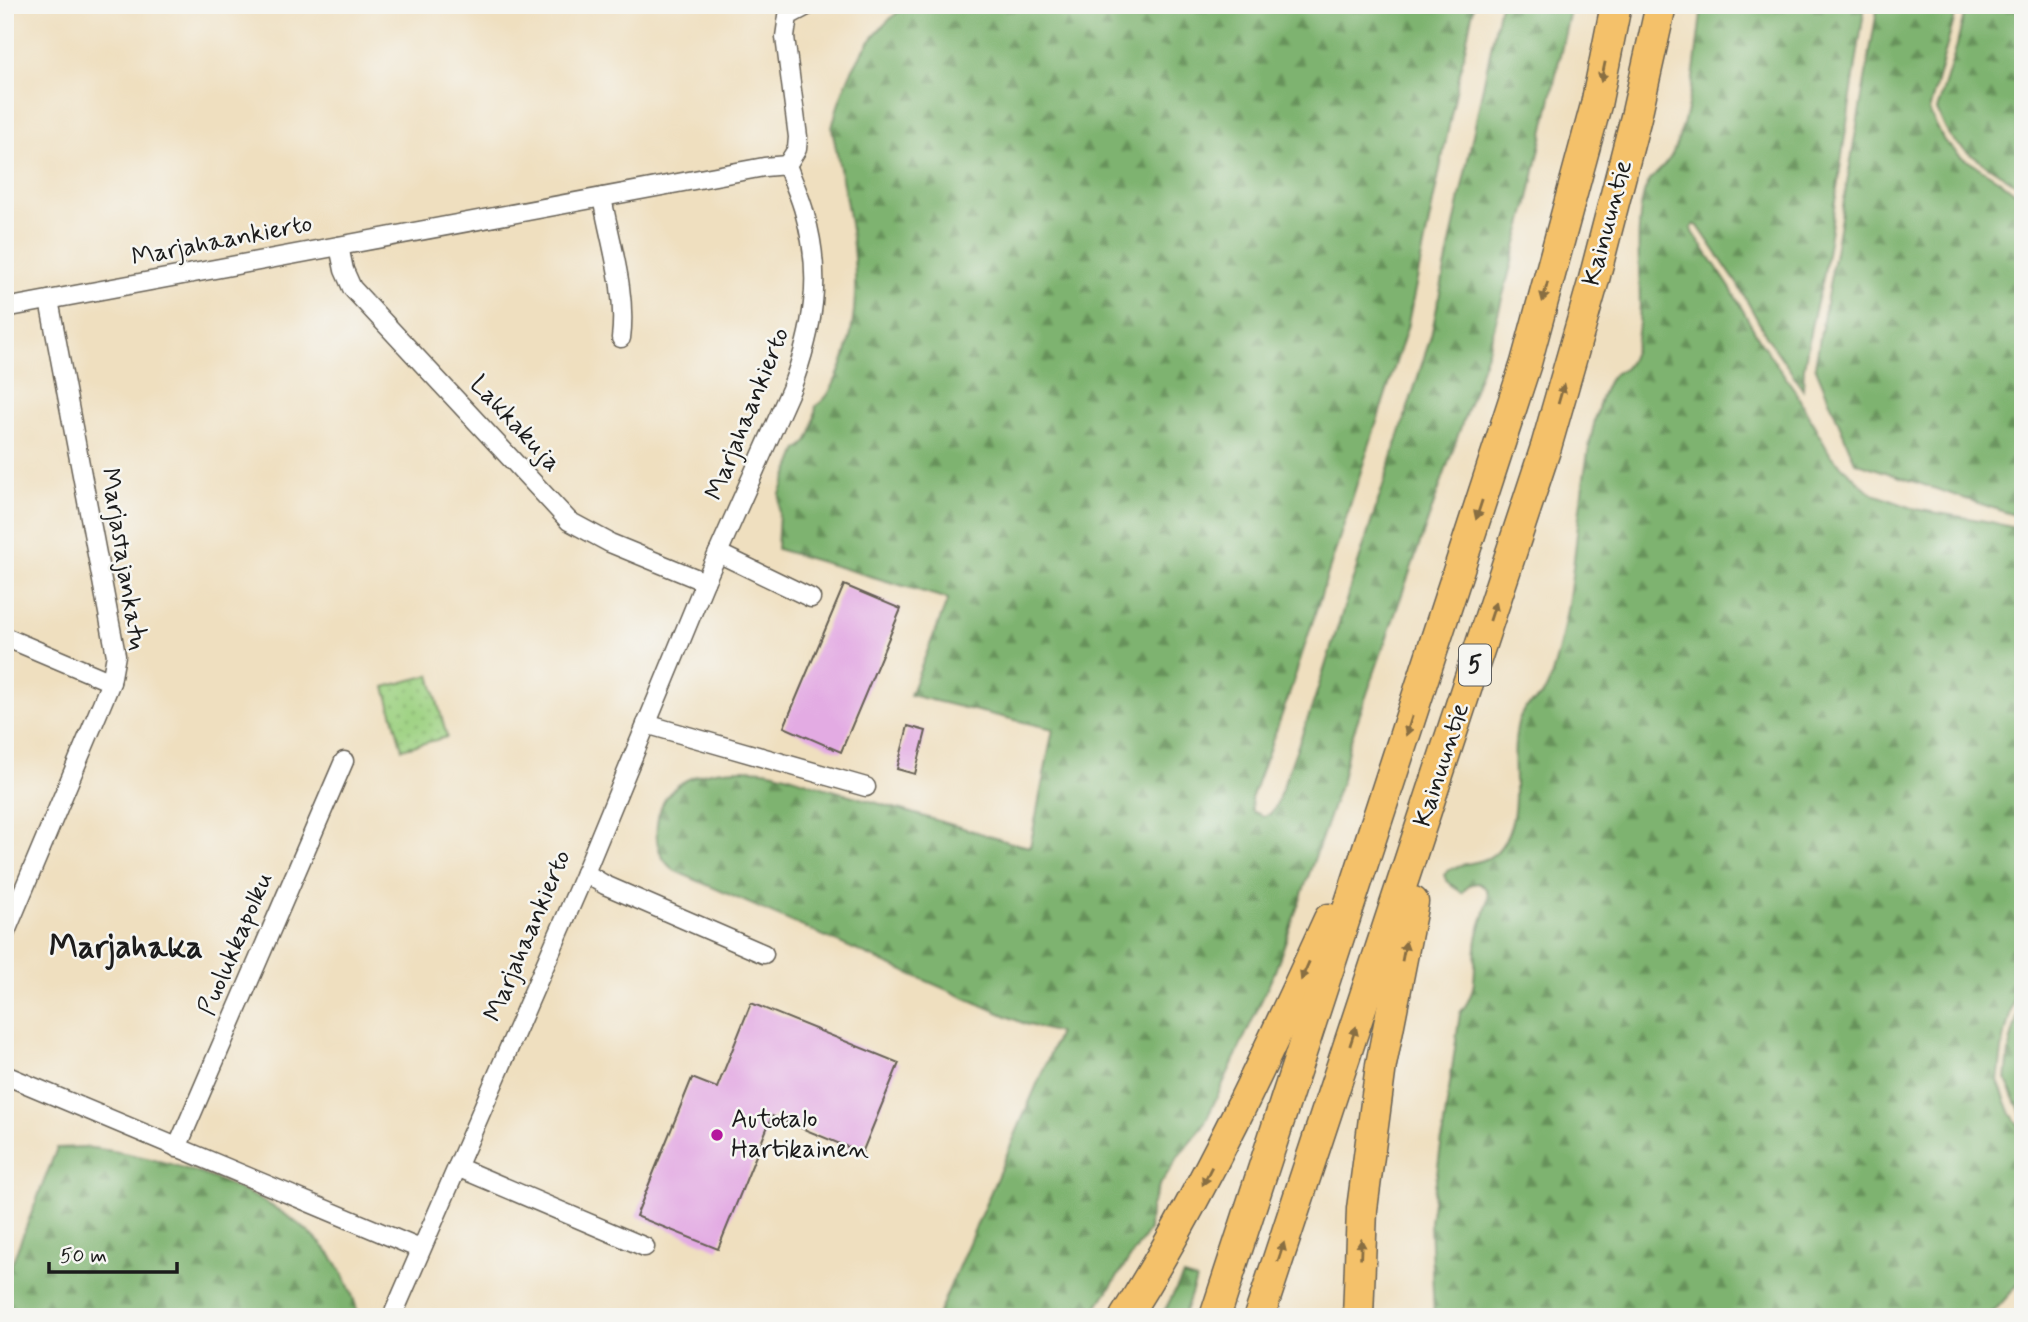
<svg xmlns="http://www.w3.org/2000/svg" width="2028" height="1322" viewBox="0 0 2028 1322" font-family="Mynerve,sans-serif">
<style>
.green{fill:url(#green-dots);stroke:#5c764e;stroke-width:2}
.forest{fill:url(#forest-firs);stroke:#4d6846;stroke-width:2}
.building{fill:#e3abe3}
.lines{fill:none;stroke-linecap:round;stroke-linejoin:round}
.minor-casing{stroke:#666055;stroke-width:21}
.trunk-casing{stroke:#666055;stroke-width:33}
.minor{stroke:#fff;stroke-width:18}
.trunk{stroke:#f4c16a;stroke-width:30}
.oneway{fill:#886e43}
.poi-dot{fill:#b5179e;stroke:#f6f6f2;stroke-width:2.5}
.labels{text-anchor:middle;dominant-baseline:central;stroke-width:5;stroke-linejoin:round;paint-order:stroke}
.shield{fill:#f6f6f2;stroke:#5d5d5c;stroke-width:2}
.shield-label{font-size:24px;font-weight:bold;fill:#1c1c1c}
.street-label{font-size:26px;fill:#1c1c1c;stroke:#f6f6f2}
.poi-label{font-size:26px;fill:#1c1c1c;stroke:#f6f6f2;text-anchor:start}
.district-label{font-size:33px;font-weight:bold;fill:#1c1c1c;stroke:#f6f6f2}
</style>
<defs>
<pattern id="green-dots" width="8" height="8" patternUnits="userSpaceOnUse" patternTransform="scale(1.75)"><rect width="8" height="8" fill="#9dd181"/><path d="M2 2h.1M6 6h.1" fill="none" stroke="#87b36f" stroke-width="1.8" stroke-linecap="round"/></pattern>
<pattern id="forest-firs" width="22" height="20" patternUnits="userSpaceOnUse" patternTransform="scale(1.75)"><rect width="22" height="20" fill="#7eb36f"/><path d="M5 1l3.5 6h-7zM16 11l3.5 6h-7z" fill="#66915a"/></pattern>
</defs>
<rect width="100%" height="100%" fill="#f6f6f2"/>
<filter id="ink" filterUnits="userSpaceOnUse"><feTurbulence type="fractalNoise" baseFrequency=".0143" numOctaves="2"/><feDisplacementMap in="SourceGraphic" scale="14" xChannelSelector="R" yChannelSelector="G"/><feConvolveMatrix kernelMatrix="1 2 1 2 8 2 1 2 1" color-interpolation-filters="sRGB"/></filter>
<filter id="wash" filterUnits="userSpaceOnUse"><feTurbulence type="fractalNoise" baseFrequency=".00686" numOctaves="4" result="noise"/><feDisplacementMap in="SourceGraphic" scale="28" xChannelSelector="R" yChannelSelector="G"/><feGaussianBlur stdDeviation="1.57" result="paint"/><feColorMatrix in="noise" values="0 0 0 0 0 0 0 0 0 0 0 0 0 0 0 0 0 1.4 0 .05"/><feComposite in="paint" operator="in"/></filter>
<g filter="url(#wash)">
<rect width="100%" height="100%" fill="#efdfbf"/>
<path class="green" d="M430,675L447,737L402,749L385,687Z"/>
<g class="forest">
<path d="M907,5H1474L1407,328L1288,698L1251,799L1252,811L1263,816L1270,814L1275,808L1312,707L1431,336L1500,5H1571L1528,203L1489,347L1349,745L1342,780L1275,971L1203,1127L1180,1154L1158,1188L1150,1209L1149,1230L1090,1317H937L1059,1033L1025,1024L675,871C660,860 655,843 657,824C662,772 720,766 763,770C784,772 808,783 829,789C874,802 919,815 963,828C985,834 1008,843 1030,847L1053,729L910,695L948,599L777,549L780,494L798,449C813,443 814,420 816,406C828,398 831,389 837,377C873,298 847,209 832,128C843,79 865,35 907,5Z"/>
<path d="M1702,5H1865L1824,274L1811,327L1804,367L1803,389L1767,337L1738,285L1698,226L1694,224L1691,229L1731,289L1760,341L1794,389L1831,456L1871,493L1915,509L1991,522L2023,530V961L2003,1043L1998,1081L2011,1114L2020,1127L2019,1160L2023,1186V1279L1989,1317H1434L1430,1222L1460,1013C1481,988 1472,967 1477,939C1479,925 1488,910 1488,896C1488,889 1484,886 1478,883L1469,885L1462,893L1446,880L1444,875C1460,856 1489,872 1505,840C1525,804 1507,759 1519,720C1524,703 1534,705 1543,694C1550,685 1553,671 1556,660C1579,577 1575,488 1599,405C1602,395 1605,384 1612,376C1616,371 1621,372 1625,368C1631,362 1634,352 1636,344C1646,296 1632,245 1643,197C1648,173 1666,171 1674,150C1693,106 1696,53 1702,5Z"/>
<path d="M1878,5H1958L1929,111L1944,141L1960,156L1999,180L2023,199V518L1855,462L1815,366Z"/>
<path d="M1966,5H2023V189C2003,174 1962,153 1949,135C1944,128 1941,118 1937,110L1957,45Z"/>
<path d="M2023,994V1117L2006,1080L2010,1044Z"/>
<path d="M84,1147C163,1156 278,1190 330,1254C345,1273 353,1294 359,1317H5V1281L57,1148Z"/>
<path d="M1183,1276L1196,1280L1183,1317H1161Z"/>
</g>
<g id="blocks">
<g class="building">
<path d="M844,585L901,609L841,752L784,727Z"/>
<path d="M908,726L926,731L915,774L897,769Z"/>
<path d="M751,1003L899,1063L862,1153L772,1116L718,1249L636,1216L692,1078L717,1088Z"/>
</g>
</g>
</g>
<g filter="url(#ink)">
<use href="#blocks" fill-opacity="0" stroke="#666055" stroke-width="2"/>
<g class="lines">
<defs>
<g id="minor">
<path d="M787,165L797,149L798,137L785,37L788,16L809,5"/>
<path d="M602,197C610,242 627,292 621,338"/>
<path d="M339,246L344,270L352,288L569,521L610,543L705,582"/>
<path d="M5,308L764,167L787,165C793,182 801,198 805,215C823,277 813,330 791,389L705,582L585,873L392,1317"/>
<path d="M718,553L811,598"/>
<path d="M5,637L111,682"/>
<path d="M646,724L866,787"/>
<path d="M585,873L605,885L764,954"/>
<path d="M5,934L111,682L116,655L49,300"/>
<path d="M5,1075L420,1249"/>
<path d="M177,1148L344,761"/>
<path d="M457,1167L645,1247"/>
</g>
<g id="trunk">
<path d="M1125,1317C1205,1190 1267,1055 1329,919"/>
<path d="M1215,1317L1526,363L1596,105L1616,5"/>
<path d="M1259,1317L1546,447L1593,283L1636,117L1661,5"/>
<path d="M1358,1317L1362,1209L1381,1065L1413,902"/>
</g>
</defs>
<use href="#minor" class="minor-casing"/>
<use href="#trunk" class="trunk-casing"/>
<use href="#minor" class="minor"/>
<use href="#trunk" class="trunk"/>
</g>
<defs><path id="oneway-solid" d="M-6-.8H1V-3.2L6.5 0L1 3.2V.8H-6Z" transform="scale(1.75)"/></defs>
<g class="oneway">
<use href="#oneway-solid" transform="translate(1603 72) rotate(102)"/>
<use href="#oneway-solid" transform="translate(1545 292) rotate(105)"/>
<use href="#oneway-solid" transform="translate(1561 394) rotate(-74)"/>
<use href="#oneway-solid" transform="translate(1479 510) rotate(108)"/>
<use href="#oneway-solid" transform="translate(1493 611) rotate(-72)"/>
<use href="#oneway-solid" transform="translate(1409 726) rotate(108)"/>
<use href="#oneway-solid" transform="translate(1404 951) rotate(-79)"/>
<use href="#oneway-solid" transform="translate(1305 971) rotate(114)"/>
<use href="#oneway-solid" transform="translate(1353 1036) rotate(-72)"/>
<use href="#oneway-solid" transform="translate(1207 1176) rotate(117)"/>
<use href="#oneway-solid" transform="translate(1361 1249) rotate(-88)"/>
<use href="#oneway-solid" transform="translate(1281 1252) rotate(-72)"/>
</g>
</g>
<circle class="poi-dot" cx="717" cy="1135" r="7"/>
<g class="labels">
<rect class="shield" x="1459" y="644.5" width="32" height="41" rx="5"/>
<g class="shield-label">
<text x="1475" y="665">5</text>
</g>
<g class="street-label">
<text transform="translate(1608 223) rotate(-75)">Kainuuntie</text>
<text transform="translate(222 241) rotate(-11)">Marjahaankierto</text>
<text transform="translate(748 414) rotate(-68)">Marjahaankierto</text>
<text transform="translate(515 424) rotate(47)">Lakkakuja</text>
<text transform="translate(123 559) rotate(81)">Marjastajankatu</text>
<text transform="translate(1442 765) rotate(-72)">Kainuuntie</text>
<text transform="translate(528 936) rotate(-67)">Marjahaankierto</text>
<text transform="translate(236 944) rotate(-67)">Puolukkapolku</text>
</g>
<g class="poi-label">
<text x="731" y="1120">Autotalo<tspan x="731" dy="30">Hartikainen</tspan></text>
</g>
<g class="district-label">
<text x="126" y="948">Marjahaka</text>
</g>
</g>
<rect width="2028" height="1322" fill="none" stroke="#f6f6f2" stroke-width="28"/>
<path d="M49 1262v10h128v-10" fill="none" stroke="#1c1c1c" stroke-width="3.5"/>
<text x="60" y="1262" font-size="21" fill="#1c1c1c" stroke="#f6f6f2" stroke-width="5" paint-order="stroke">50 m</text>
</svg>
